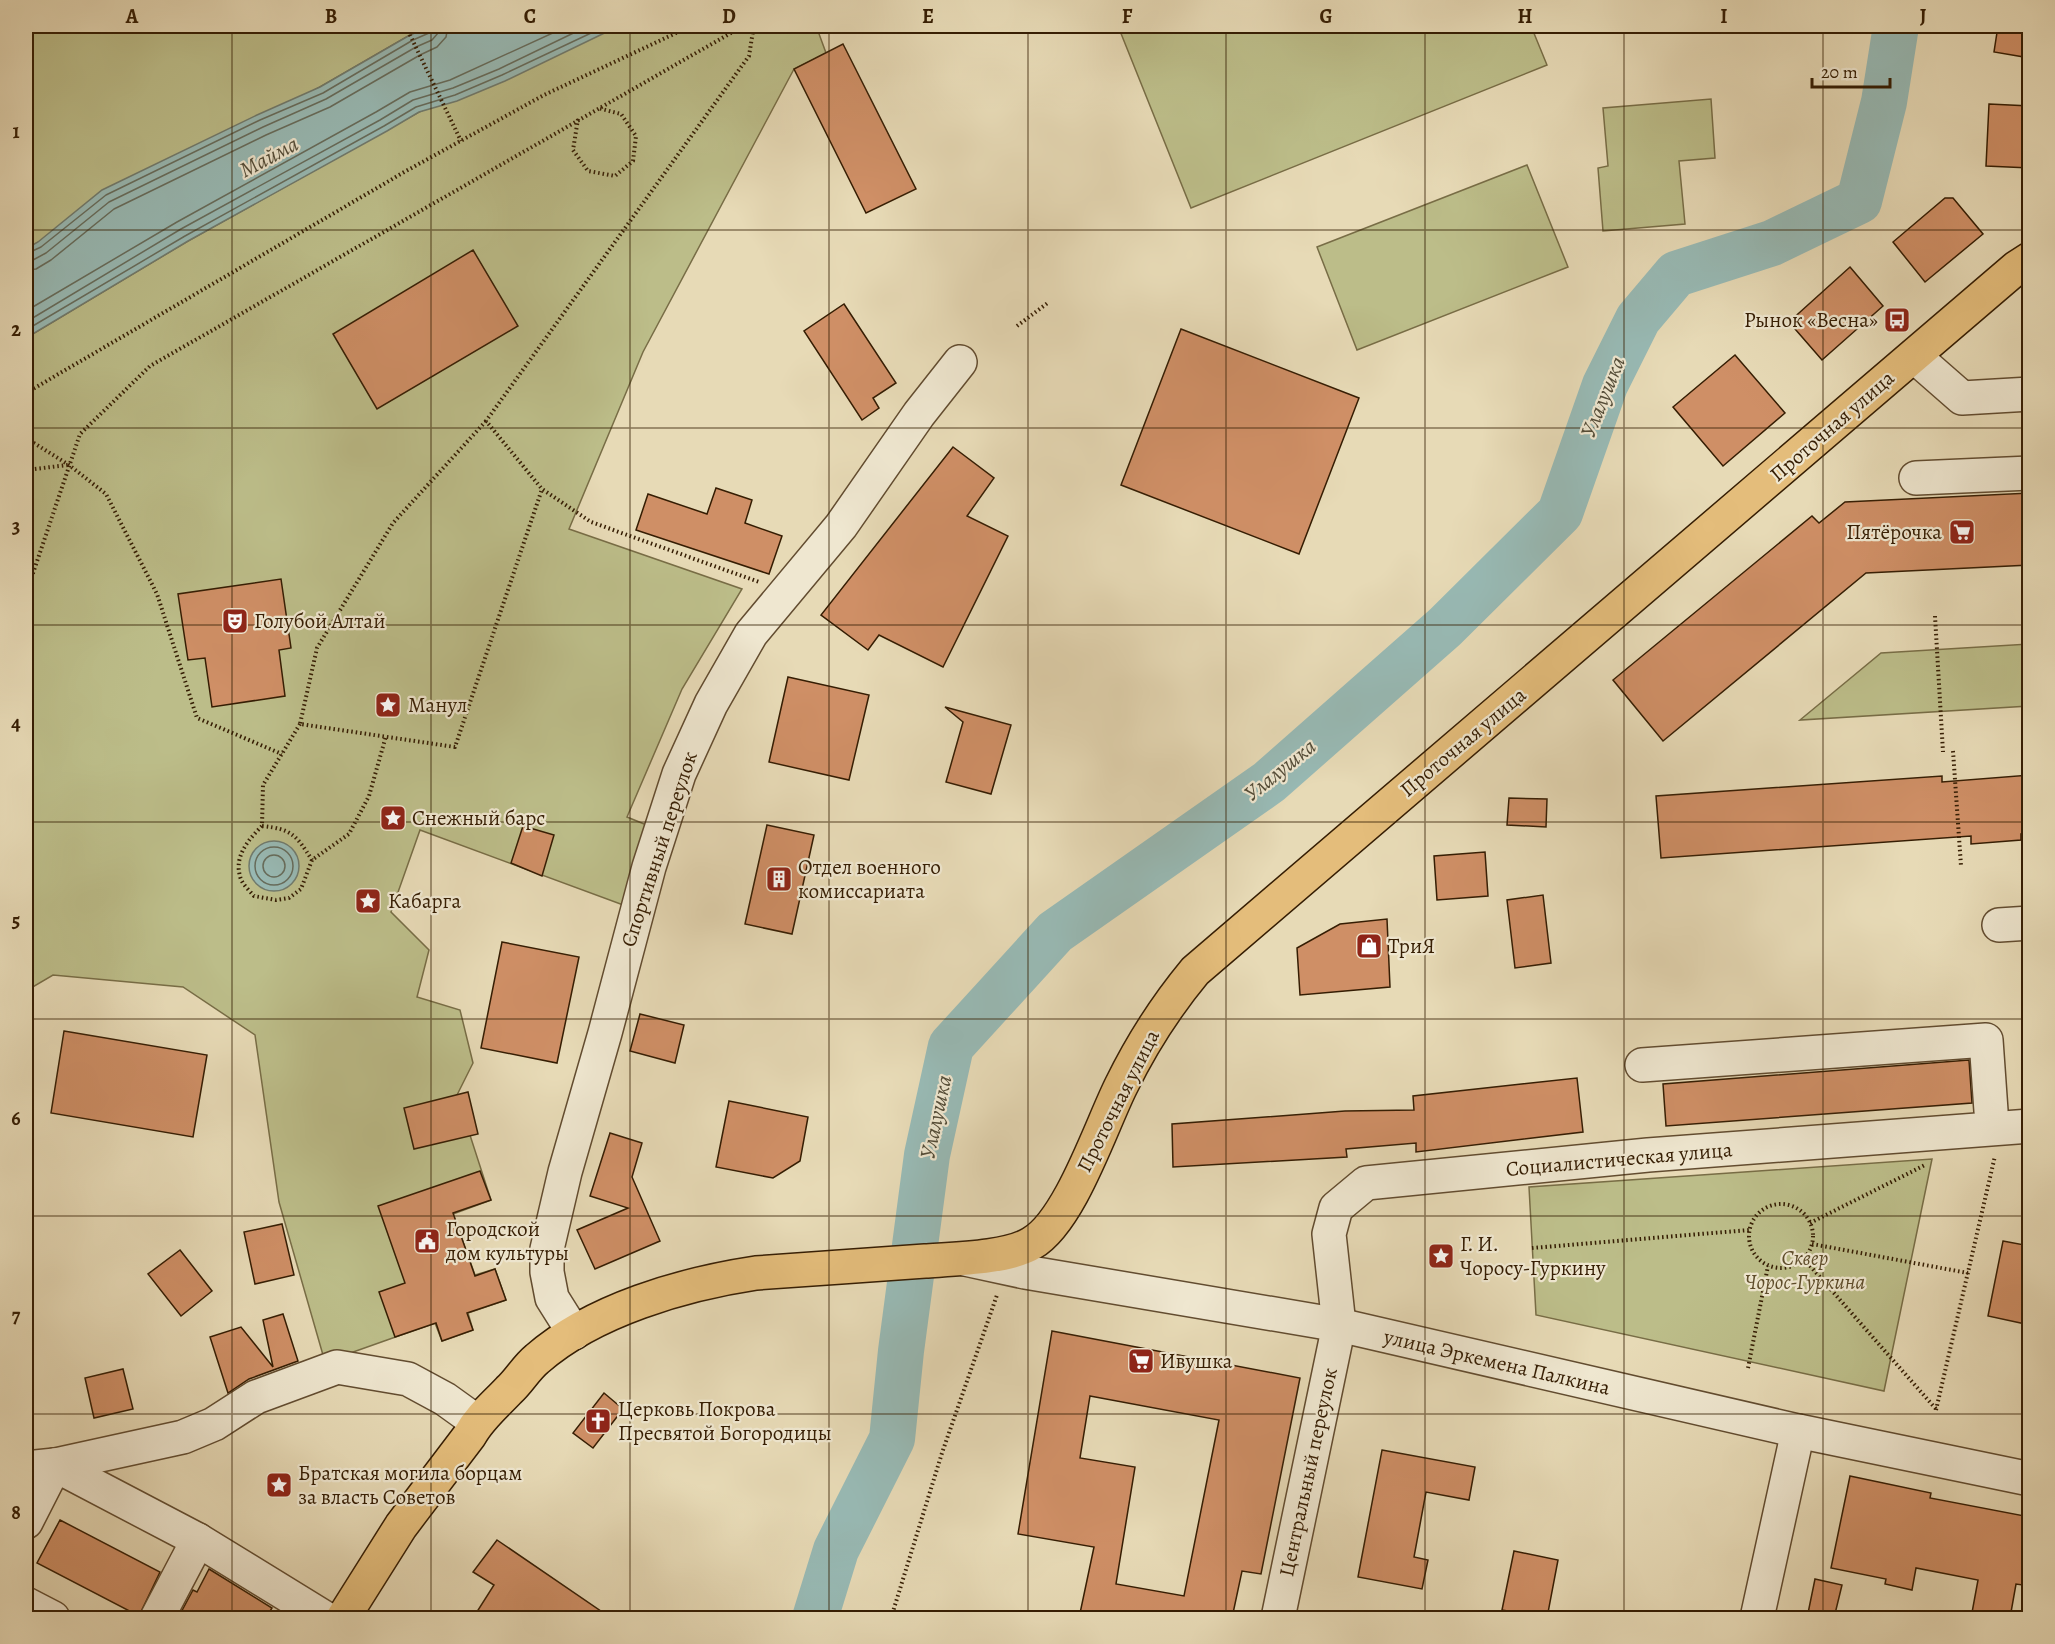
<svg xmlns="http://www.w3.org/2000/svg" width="2055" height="1644" viewBox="0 0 2055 1644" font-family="Alegreya,serif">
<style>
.green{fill:#bcbd89;stroke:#786d46;stroke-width:1.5}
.water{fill:#98bab5;stroke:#707b6e;stroke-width:1.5}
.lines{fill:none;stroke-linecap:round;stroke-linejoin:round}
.shore{stroke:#666c5c;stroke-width:1.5}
.river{stroke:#98bab5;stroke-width:46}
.building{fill:#cf8f66;stroke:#351d03;stroke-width:1.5;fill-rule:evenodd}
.minor-casing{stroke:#624c30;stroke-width:36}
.major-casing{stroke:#351d03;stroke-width:36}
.path{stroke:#351d03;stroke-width:4;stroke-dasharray:1.5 3;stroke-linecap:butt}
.minor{stroke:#efe7d0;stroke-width:33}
.major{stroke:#e4bd7b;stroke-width:33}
.grid{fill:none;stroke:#351d03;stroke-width:1.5;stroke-opacity:0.55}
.labels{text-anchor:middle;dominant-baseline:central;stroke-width:4.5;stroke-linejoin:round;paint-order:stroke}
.poi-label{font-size:21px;fill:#351d03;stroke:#efe7d0;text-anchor:start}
.street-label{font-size:21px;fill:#351d03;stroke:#efe7d0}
.park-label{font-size:21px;font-style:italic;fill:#5e4d2b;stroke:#efe7d0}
.water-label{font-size:22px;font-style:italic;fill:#534c38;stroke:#efe7d0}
.neatline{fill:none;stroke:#351d03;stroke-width:2}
.grid-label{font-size:20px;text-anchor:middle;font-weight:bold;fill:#351d03}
</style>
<rect width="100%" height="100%" fill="#e7dab6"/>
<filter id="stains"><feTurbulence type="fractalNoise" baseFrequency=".00333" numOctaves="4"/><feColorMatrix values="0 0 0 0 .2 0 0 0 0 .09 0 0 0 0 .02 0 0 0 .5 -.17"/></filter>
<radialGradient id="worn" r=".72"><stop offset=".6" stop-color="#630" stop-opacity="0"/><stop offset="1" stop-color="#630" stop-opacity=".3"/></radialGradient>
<g class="green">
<path d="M26,26H432L410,35L320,87L26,249Z"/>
<path d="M617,26H814L818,31L826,53L794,69L643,352L569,529L742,589L682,689L627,817L654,828L626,906L420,830L391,912L429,950L417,997L460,1010L473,1063L457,1095L491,1200L453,1214L475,1275L495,1269L506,1300L468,1313L473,1330L442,1341L435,1323L325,1362L279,1202L255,1035L183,987L53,975L26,991V338L188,241L419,112Z"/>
<path d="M1118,26H1531L1547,65L1191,208Z"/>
<path d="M1711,99L1715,158L1679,161L1685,224L1603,231L1598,168L1608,166L1603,108Z"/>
<path d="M1527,165L1568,267L1357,350L1317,247Z"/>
<path d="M2029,644V706L1800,720L1881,653Z"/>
<path d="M1932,1159L1884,1391L1536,1315L1529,1187Z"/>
</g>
<g class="water">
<path d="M432,26H619L505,81L457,101L419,112L387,131L188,241L26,338V249L38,242L102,190L257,115L320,87L410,35Z"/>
<circle cx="274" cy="866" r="25"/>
</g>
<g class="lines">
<g class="shore">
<path d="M26,254L41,247L106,195L260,120L323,93L413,40L429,33L432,26"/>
<path d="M26,261L33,260L46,253L109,202L263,127L326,99L416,47L432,40L438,33L439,26"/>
<path d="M26,270L36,269L51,260L114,209L266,135L330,107L420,55L437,47L446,37L448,26"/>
<path d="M26,311L177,222L376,112L410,92L450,80L568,26"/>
<path d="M26,322L181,229L380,120L413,100L453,88L499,69L588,26"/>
<path d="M26,330L185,236L384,126L416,107L455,95L502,75L606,26"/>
<circle cx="274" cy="866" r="19"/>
<circle cx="274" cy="866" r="11"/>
</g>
<path class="river" d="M815,1618L836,1550L892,1439L901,1351L927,1155L951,1046L1055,932L1269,782L1445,627L1560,513L1605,385L1638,319L1676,274L1772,243L1859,201L1884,102L1896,26"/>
</g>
<g class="building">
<path d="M1998,26H2030V58L1994,52Z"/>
<path d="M843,44L916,189L866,213L794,69Z"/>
<path d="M1989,104L2030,106V168L1986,166Z"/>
<path d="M1945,198H1953L1983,234L1925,282L1893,242Z"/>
<path d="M473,250L518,326L377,409L333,334Z"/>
<path d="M1850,267L1883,306L1822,360L1789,322Z"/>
<path d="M844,304L896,383L873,398L879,408L862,420L804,331Z"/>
<path d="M1181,329L1359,398L1299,554L1121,485Z"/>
<path d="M1735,355L1785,413L1723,466L1673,407Z"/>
<path d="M953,447L994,478L967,516L1008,536L943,667L879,635L868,650L821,615Z"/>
<path d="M716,488L752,500L745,523L782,536L769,574L636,530L648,494L707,514Z"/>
<path d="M2030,493V565L1866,573L1663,741L1613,680L1812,516L1819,523L1845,502Z"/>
<path d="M281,579L291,648L279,650L285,696L212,707L205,658L188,660L178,594Z"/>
<path d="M788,677L869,695L849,780L769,762Z"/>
<path d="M945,707L1011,725L991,794L946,782L963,722Z"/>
<path d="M2030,775V833L2021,834V840L1971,844V836L1661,858L1656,796L1942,776V782Z"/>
<path d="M1509,798L1547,799L1546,827L1507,825Z"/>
<path d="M767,825L814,835L792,934L745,924Z"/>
<path d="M523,826L554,835L542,876L511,863Z"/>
<path d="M1485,852L1488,896L1437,900L1434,856Z"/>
<path d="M1543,895L1551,963L1515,968L1507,900Z"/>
<path d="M1387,919L1390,987L1300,995L1297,948L1340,924Z"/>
<path d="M502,942L579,957L557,1063L481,1048Z"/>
<path d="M640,1014L684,1025L675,1063L630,1051Z"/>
<path d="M64,1031L207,1055L193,1137L51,1113Z"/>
<path d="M1969,1060L1972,1103L1666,1126L1663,1084Z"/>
<path d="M1577,1078L1583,1132L1416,1152V1143L1346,1149L1347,1157L1173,1167L1172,1124L1345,1111L1414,1110L1413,1096Z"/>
<path d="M468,1092L478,1134L414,1149L404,1108Z"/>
<path d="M729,1101L808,1117L800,1161L773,1178L716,1167Z"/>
<path d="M610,1133L642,1143L632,1177L660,1241L595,1269L577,1230L628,1208L590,1196Z"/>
<path d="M480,1171L491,1200L453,1213L475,1276L495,1269L506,1300L467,1313L473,1330L442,1341L436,1323L395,1337L379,1292L405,1283L378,1206Z"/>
<path d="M282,1224L294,1275L255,1284L244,1232Z"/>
<path d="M2003,1241L2030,1246V1325L1988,1316Z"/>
<path d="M180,1250L212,1291L181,1316L148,1274Z"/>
<path d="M283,1314L298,1361L249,1379L228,1393L210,1337L241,1327L273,1367L263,1320Z"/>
<path d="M1052,1331L1300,1378L1261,1574L1242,1571L1232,1618H1079L1094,1547L1018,1534ZM1090,1396L1219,1420L1184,1596L1116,1584L1135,1467L1080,1458Z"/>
<path d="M123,1369L133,1409L94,1418L85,1378Z"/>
<path d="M604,1393L623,1409L593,1448L573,1433Z"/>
<path d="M1382,1450L1475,1467L1469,1500L1426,1492L1414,1557L1428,1560L1422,1589L1358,1577Z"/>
<path d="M1850,1476L1931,1493L1930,1498L2030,1517V1586L2016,1584L2010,1618H1971L1978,1580L1916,1568L1912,1590L1885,1584L1886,1579L1831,1568Z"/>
<path d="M60,1520L160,1572L139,1616L37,1563Z"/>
<path d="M497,1540L611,1618H473L494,1585L473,1572Z"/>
<path d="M1514,1551L1558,1560L1547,1618L1502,1610Z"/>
<path d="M209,1569L272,1608L266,1618H178L193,1590L197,1592Z"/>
<path d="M1815,1579L1842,1585L1834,1618H1807Z"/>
</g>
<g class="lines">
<defs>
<g id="minor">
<path d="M1914,356L1962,398L2030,394"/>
<path d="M1916,478L2030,473"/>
<path d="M1999,925L2030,923"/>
<path d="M1642,1065L1986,1040L1991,1111"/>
<path d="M965,1259L1025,1272L1339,1325L1798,1431L2030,1479"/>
<path d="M574,1333L552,1298L547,1272V1249L565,1172L605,1033L649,867L679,774L711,704L751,634L841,526L919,414L960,362"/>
<path d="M55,1465L198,1540L325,1618"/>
<path d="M26,1468L55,1465L183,1437L214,1424L256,1397L337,1367L408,1379L445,1399L477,1422"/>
<path d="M26,1522L55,1465"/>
<path d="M26,1604L53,1618"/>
<path d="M157,1618L198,1540"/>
<path d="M1278,1618L1339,1325L1329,1234L1336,1208L1366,1183L1648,1155L2030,1126"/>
<path d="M1757,1618L1798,1431"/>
</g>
<path id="major" d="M343,1618L401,1526L470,1435C480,1417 495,1405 509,1390C519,1381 526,1368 537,1359C593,1310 683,1284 756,1273C812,1269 869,1265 925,1261C953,1259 1009,1258 1032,1243C1070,1221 1101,1126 1121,1086C1141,1045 1166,1006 1195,971L2016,268L2030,259"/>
</defs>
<use href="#minor" class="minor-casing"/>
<use href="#major" class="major-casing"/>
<g class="path">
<path d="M408,26L410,35L461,141"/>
<path d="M748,26L753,31L749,56L486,421L542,489L591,522L759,582"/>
<path d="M578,119L573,150L588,171L615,176L633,161L636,136L621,114L598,108"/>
<path d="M1017,326L1049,302"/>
<path d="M26,393L406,171L544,95L691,26"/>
<path d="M486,421L393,523L317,648L300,724L455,747L542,489"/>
<path d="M26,438L69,465L106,494L157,594L197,718L282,754"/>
<path d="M26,470L68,465"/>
<path d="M26,590L28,588L80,434L150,366L743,26"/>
<path d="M1935,616L1943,752"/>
<path d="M300,724L263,785L262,826C249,839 234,856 240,876C241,883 249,890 254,896L276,900L289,898L301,889L312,860L349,834L369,796L386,736"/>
<path d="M1953,751L1961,866"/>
<path d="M262,826C292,829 296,835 312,860"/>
<circle cx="1781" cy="1236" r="32"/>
<path d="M1810,1223L1925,1165"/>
<path d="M1812,1244L1968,1273"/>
<path d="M1532,1248L1749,1230"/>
<path d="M1804,1259L1936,1409"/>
<path d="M1748,1368L1768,1266"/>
<path d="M1936,1410L1995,1156"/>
<path d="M891,1618L942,1453L997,1295"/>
</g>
<use href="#minor" class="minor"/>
<use href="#major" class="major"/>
</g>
<path class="grid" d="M232,26V1618M431,26V1618M630,26V1618M829,26V1618M1028,26V1618M1226,26V1618M1425,26V1618M1624,26V1618M1823,26V1618M26,230H2030M26,428H2030M26,625H2030M26,822H2030M26,1019H2030M26,1216H2030M26,1414H2030"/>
<defs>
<symbol id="bus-square" viewBox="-11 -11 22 22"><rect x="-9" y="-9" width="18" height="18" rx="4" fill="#8f2418" stroke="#efe7d0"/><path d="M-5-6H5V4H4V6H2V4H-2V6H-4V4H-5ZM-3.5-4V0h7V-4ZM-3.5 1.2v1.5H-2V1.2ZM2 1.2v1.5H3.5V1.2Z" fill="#fff"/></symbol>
<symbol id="supermarket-square" viewBox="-11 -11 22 22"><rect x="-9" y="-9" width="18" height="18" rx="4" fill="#8f2418" stroke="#efe7d0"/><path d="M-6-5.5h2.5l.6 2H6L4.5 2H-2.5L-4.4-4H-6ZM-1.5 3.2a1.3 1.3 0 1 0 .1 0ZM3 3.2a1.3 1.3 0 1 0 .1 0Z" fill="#fff"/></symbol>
<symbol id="theatre-square" viewBox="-11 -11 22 22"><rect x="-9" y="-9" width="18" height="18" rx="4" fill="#8f2418" stroke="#efe7d0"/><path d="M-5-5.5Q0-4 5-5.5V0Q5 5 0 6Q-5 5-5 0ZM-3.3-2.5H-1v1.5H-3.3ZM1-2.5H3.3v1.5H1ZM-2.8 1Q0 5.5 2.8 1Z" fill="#fff"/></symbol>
<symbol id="sight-square" viewBox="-11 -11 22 22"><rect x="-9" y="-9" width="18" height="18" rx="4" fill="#8f2418" stroke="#efe7d0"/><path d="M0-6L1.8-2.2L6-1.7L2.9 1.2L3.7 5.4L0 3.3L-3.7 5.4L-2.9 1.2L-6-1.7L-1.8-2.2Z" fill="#fff"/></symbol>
<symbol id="building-square" viewBox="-11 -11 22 22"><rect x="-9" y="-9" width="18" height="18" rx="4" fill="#8f2418" stroke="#efe7d0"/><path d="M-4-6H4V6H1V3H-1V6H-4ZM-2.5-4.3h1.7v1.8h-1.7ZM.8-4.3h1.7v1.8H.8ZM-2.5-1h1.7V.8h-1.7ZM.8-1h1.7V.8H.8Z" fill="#fff"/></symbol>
<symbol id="shop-square" viewBox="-11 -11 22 22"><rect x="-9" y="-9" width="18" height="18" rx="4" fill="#8f2418" stroke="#efe7d0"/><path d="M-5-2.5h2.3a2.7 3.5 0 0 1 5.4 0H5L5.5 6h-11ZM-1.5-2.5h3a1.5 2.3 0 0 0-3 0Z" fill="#fff"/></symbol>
<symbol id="civic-square" viewBox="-11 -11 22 22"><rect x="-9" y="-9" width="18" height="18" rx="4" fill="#8f2418" stroke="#efe7d0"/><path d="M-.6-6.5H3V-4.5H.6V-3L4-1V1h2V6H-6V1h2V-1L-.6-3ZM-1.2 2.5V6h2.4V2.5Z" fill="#fff"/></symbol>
<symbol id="church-square" viewBox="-11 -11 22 22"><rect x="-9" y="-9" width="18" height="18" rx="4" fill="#8f2418" stroke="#efe7d0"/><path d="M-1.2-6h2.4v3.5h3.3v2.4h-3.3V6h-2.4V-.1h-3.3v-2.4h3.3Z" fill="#fff"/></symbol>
</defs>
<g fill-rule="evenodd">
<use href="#bus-square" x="1882" y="305" width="30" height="30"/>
<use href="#supermarket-square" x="1947" y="517" width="30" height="30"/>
<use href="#theatre-square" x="220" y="606" width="30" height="30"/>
<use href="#sight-square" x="373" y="690" width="30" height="30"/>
<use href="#sight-square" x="378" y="803" width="30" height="30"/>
<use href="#building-square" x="764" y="864" width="30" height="30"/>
<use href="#sight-square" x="353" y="886" width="30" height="30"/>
<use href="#shop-square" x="1354" y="931" width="30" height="30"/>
<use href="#civic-square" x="412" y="1226" width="30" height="30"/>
<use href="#sight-square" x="1426" y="1241" width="30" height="30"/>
<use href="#supermarket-square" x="1126" y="1346" width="30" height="30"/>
<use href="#church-square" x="583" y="1406" width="30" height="30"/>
<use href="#sight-square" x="264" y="1470" width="30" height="30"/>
</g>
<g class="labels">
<g class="poi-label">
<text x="1878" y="320" text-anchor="end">Рынок «Весна»</text>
<text x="1942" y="532" text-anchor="end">Пятёрочка</text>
<text x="254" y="621">Голубой Алтай</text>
<text x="408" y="705">Манул</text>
<text x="412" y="818">Снежный барс</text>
<text x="798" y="867">Отдел военного<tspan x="798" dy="24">комиссариата</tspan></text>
<text x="388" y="901">Кабарга</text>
<text x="1388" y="946">ТриЯ</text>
<text x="446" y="1229">Городской<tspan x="446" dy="24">дом культуры</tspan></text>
<text x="1460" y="1244">Г. И.<tspan x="1460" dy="24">Чоросу-Гуркину</tspan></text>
<text x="1160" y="1361">Ивушка</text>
<text x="618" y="1409">Церковь Покрова<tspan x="618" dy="24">Пресвятой Богородицы</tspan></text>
<text x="298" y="1473">Братская могила борцам<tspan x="298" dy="24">за власть Советов</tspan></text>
</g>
<g class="street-label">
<text transform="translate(1832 426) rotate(-41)">Проточная улица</text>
<text transform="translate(1463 742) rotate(-40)">Проточная улица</text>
<text transform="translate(659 849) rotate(-72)">Спортивный переулок</text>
<text transform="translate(1118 1101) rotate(-63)">Проточная улица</text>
<text transform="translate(1619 1159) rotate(-5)">Социалистическая улица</text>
<text transform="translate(1497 1362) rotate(13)">улица Эркемена Палкина</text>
<text transform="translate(1308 1472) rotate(-78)">Центральный переулок</text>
</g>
<g class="park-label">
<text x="1805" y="1258">Сквер<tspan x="1805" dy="24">Чорос-Гуркина</tspan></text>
</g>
<g class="water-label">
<text transform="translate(269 157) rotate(-28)">Майма</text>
<text transform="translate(1603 397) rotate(-68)">Улалушка</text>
<text transform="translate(1280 770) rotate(-39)">Улалушка</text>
<text transform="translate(936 1117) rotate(-78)">Улалушка</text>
</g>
</g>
<rect width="2055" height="1644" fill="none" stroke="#e7dab6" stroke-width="66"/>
<path d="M1812 78v9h78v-9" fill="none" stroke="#351d03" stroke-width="3"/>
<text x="1821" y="78" font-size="18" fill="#351d03" stroke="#efe7d0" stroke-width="4.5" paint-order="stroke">20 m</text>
<rect x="33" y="33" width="1989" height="1578" class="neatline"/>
<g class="grid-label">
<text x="132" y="23">A</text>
<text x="331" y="23">B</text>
<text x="530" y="23">C</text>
<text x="729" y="23">D</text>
<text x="928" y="23">E</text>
<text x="1127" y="23">F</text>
<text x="1326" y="23">G</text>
<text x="1525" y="23">H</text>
<text x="1724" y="23">I</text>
<text x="1923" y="23">J</text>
<text x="16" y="138">1</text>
<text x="16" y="336">2</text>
<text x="16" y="533">3</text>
<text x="16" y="730">4</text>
<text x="16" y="927">5</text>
<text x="16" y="1125">6</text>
<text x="16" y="1322">7</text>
<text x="16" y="1519">8</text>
</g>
<rect width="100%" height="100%" filter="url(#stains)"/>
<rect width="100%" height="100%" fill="url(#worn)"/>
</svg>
